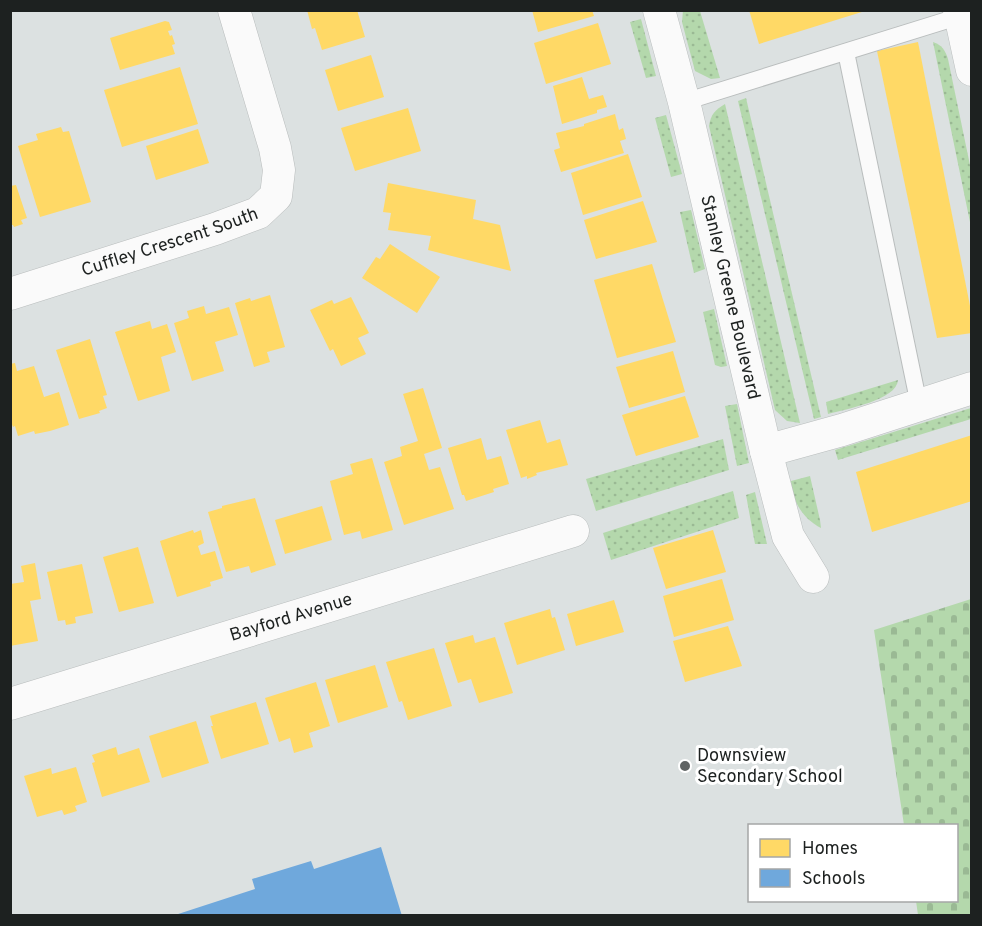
<svg xmlns="http://www.w3.org/2000/svg" width="982" height="926" viewBox="0 0 982 926" font-family="Overpass,sans-serif">
<style>
.grass{fill:url(#grass-dots)}
.cemetery{fill:url(#cemetery-stones)}
.homes{fill:#ffd966}
.schools{fill:#6fa8dc}
.lines{fill:none;stroke-linecap:round;stroke-linejoin:round}
.service-casing{stroke:#b9bdbd;stroke-width:18}
.minor-casing{stroke:#b9bdbd;stroke-width:33}
.service{stroke:#fafafa;stroke-width:16}
.minor{stroke:#fafafa;stroke-width:32}
.poi-dot{fill:#606464;stroke:#fff;stroke-width:2}
.labels{text-anchor:middle;dominant-baseline:central;stroke-width:6;stroke-linejoin:round;paint-order:stroke}
.street-label{font-size:18px;fill:#1d2120;stroke:#fff}
.poi-label{font-size:18px;fill:#1d2120;stroke:#fff;text-anchor:start}
</style>
<defs>
<pattern id="grass-dots" width="8" height="8" patternUnits="userSpaceOnUse" patternTransform="scale(1.5)"><rect width="8" height="8" fill="#b4d8ac"/><path d="M2 2h.1M6 6h.1" fill="none" stroke="#9ab994" stroke-width="1.8" stroke-linecap="round"/></pattern>
<pattern id="cemetery-stones" width="16" height="16" patternUnits="userSpaceOnUse" patternTransform="scale(1.5)"><rect width="16" height="16" fill="#b4d8ac"/><path d="M2 7V4a2 2 0 0 1 4 0v3zM10 15v-3a2 2 0 0 1 4 0v3z" fill="#9ab994"/></pattern>
</defs>
<rect width="100%" height="100%" fill="#dce1e1"/>
<g class="grass">
<path d="M683,10L700,11L720,78L711,79L695,71L682,22Z"/>
<path d="M641,19L656,76L646,78L630,22Z"/>
<path d="M933,42C942,45 945,50 948,59L971,170V227Z"/>
<path d="M746,98L821,417L814,419L738,101Z"/>
<path d="M725,104L800,423L787,421L775,410L709,126C711,114 715,110 725,104Z"/>
<path d="M666,115L682,174L671,177L655,118Z"/>
<path d="M691,210L705,269L694,273L680,212Z"/>
<path d="M714,309L727,366L721,367L715,365L703,312Z"/>
<path d="M898,380C897,400 846,409 828,414L826,402Z"/>
<path d="M737,404L749,463L737,466L725,406Z"/>
<path d="M971,408V419L838,460L835,450Z"/>
<path d="M723,439L729,470L596,511L586,479Z"/>
<path d="M810,476L820,520L821,528C803,519 792,501 791,481Z"/>
<path d="M733,491L739,518L611,560L603,533Z"/>
<path d="M755,492L767,544H755L746,495Z"/>
</g>
<path class="cemetery" d="M971,599V915H918L916,901L956,900V826L904,825L874,630Z"/>
<g class="homes">
<path d="M307,10H357L365,37L322,50L315,28L312,29Z"/>
<path d="M532,10H592L594,16L538,32Z"/>
<path d="M749,10H865V11L759,44Z"/>
<path d="M165,21L169,22L172,30L168,31L170,36L172,35L175,44L172,45L175,54L120,70L110,38Z"/>
<path d="M598,23L611,64L546,84L534,43Z"/>
<path d="M918,42L972,316V333L937,338L877,51Z"/>
<path d="M371,55L384,97L338,111L325,70Z"/>
<path d="M180,67L198,124L122,147L104,90Z"/>
<path d="M582,77L589,99L603,95L607,107L597,110V113L562,124L553,86Z"/>
<path d="M408,108L421,151L355,171L341,128Z"/>
<path d="M615,114L619,130L623,128L626,139L620,141L624,153L561,172L554,150L560,148L556,133L584,126V124Z"/>
<path d="M61,127L63,132L69,131L91,202L40,217L18,146L38,140L36,134Z"/>
<path d="M198,129L209,163L156,180L146,146Z"/>
<path d="M628,154L642,197L583,215L571,173Z"/>
<path d="M388,183L476,200L473,219L500,225L511,271L428,250L431,236L388,230L391,213L383,212Z"/>
<path d="M16,185L27,218L21,220L23,224L14,227L13,225H10V186Z"/>
<path d="M643,201L657,242L596,259L584,220Z"/>
<path d="M390,244L440,277L417,313L362,278L376,257L380,259Z"/>
<path d="M652,264L676,342L617,358L594,280Z"/>
<path d="M270,295L285,347L267,352L270,362L254,367L235,303L250,298L251,301Z"/>
<path d="M351,297L369,333L358,338L366,354L341,366L333,349L330,351L310,310L332,300L334,304Z"/>
<path d="M204,306L206,314L229,307L238,335L215,342L224,371L192,381L174,323L189,318L187,311Z"/>
<path d="M150,321L152,329L167,324L176,352L161,357L170,391L138,401L115,332Z"/>
<path d="M90,339L107,395L103,396L107,408L99,411L100,413L79,419L56,350Z"/>
<path d="M673,351L685,392L629,408L616,367Z"/>
<path d="M15,363L17,371L34,366L44,397L59,392L69,425L50,431L35,434L34,431L18,436L15,426L13,427L10,420V364Z"/>
<path d="M423,388L442,448L424,454L429,470L440,467L454,509L404,525L384,462L402,456L400,447L418,441L403,394Z"/>
<path d="M685,396L699,437L636,456L622,415Z"/>
<path d="M540,420L547,443L560,439L568,465L536,473L537,475L527,479V476L521,478L506,430Z"/>
<path d="M972,435V501L872,532L856,472Z"/>
<path d="M481,438L487,460L501,456L509,484L493,489L494,492L466,501L464,495H462L448,448Z"/>
<path d="M372,458L393,530L362,539L360,531L344,535L330,481L353,474L350,464Z"/>
<path d="M255,498L276,565L251,573L249,566L226,572L208,512L222,508V506Z"/>
<path d="M322,506L332,540L285,554L275,520Z"/>
<path d="M193,530L194,533L201,530L204,543L198,546L201,555L215,551L223,578L210,582L211,586L177,597L160,541Z"/>
<path d="M713,530L726,572L666,589L653,548Z"/>
<path d="M138,547L154,603L119,612L103,557Z"/>
<path d="M35,563L41,599L30,601L38,641L10,646V584L24,582L21,566Z"/>
<path d="M82,564L93,613L75,617L76,623L66,625L65,620L58,621L47,572Z"/>
<path d="M722,579L734,620L674,637L663,596Z"/>
<path d="M614,600L624,632L576,646L567,614Z"/>
<path d="M550,609L552,618L555,617L565,650L517,665L504,623Z"/>
<path d="M728,626L742,666L685,682L673,641Z"/>
<path d="M473,635L475,643L495,637L513,693L479,703L471,679L458,683L445,643Z"/>
<path d="M434,648L452,706L408,720L402,701L399,702L386,662Z"/>
<path d="M375,665L388,707L338,723L325,680Z"/>
<path d="M316,682L330,726L309,733L313,747L294,753L290,738L279,742L265,698Z"/>
<path d="M256,702L269,744L221,759L211,726H213L210,716Z"/>
<path d="M196,721L209,763L162,778L149,736Z"/>
<path d="M116,747L118,755L139,748L150,782L102,797L92,763L95,762L92,755Z"/>
<path d="M76,767L87,802L75,806L77,811L64,815L62,810L37,817L24,776L51,768L52,774Z"/>
</g>
<path class="schools" d="M381,847L402,916H172L255,889L252,879L311,861L314,869Z"/>
<g class="lines">
<defs>
<g id="service">
<path d="M846,52L919,405"/>
<path d="M684,102L967,14"/>
</g>
<g id="minor">
<path id="s1" d="M659,10L684,102L766,451L788,536L813,577"/>
<path d="M959,10L972,70"/>
<path id="s2" d="M10,294L215,229L258,213L276,196L279,170L275,148L234,10"/>
<path d="M766,451L842,430L972,388"/>
<path id="s3" d="M10,704L573,531"/>
</g>
</defs>
<use href="#service" class="service-casing"/>
<use href="#minor" class="minor-casing"/>
<use href="#service" class="service"/>
<use href="#minor" class="minor"/>
</g>
<circle class="poi-dot" cx="685" cy="766" r="6"/>
<g class="labels">
<g class="street-label">
<text stroke="none"><textPath href="#s2" startOffset="168">Cuffley Crescent South</textPath></text>
<text stroke="none"><textPath href="#s1" startOffset="296">Stanley Greene Boulevard</textPath></text>
<text stroke="none"><textPath href="#s3" startOffset="294">Bayford Avenue</textPath></text>
</g>
<g class="poi-label">
<text x="697" y="756">Downsview<tspan x="697" dy="21">Secondary School</tspan></text>
</g>
</g>
<rect width="982" height="926" fill="none" stroke="#1d2120" stroke-width="24"/>
<rect x="748" y="824" width="210" height="78" fill="#ffffff" stroke="#a5a6a6" stroke-width="1.5"/>
<rect x="760" y="839" width="30" height="18" fill="#ffd966" stroke="#a5a6a6" stroke-width="1.5"/>
<text x="802" y="854" font-size="18" fill="#1d2120">Homes</text>
<rect x="760" y="869" width="30" height="18" fill="#6fa8dc" stroke="#a5a6a6" stroke-width="1.5"/>
<text x="802" y="884" font-size="18" fill="#1d2120">Schools</text>
</svg>
